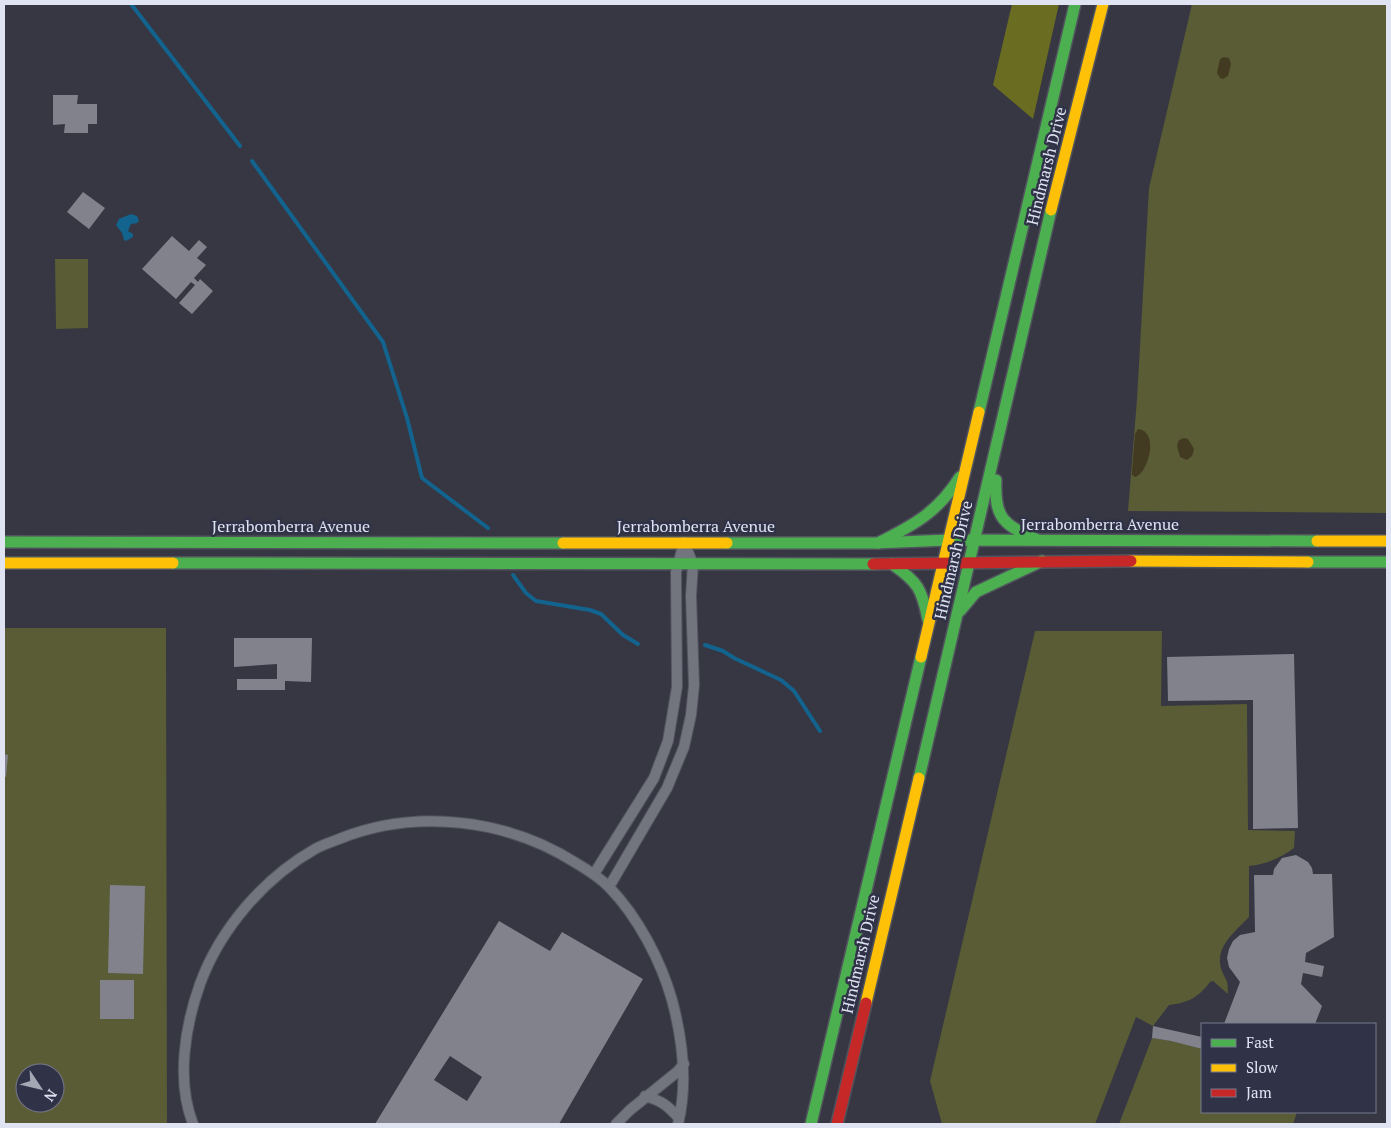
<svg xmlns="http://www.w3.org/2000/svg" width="1391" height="1128" viewBox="0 0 1391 1128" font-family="'PT Serif',serif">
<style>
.green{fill:#595c35;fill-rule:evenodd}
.forest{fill:#6a6d21}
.sand{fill:#433b21}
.water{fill:#13638f}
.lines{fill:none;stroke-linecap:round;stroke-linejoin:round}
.stream{stroke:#13638f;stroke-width:4}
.building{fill:#81828c;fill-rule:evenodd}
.street-casing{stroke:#51535d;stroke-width:12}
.fast-casing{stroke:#51535d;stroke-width:14}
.slow-casing{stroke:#51535d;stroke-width:14}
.jam-casing{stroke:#51535d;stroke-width:14}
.street{stroke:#72747e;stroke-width:10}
.fast{stroke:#4caf50;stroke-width:11}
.slow{stroke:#ffc107;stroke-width:11}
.jam{stroke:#c62828;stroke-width:11}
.labels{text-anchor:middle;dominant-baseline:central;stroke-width:5;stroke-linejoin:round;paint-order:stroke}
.street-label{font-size:16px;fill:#e0e3f1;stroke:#303348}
</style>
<rect width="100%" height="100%" fill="#363742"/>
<g class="green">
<path d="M1192,4H1387V513L1128,511L1137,399L1149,188Z"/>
<path d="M55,259H88V328L56,329Z"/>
<path d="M4,628H166L167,1124H4ZM25,1073H55V1103H25Z"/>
<path d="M1035,631H1162L1161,706L1247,704L1248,830L1295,831L1294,848C1281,858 1266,864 1249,866V917C1235,932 1213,948 1222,971C1227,983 1228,979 1228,994L1213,981L1210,982C1199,997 1188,1003 1169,1005L1153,1026L1136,1017L1095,1124H942L930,1081Z"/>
<path d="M1152,1038L1172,1041L1202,1049V1112H1297L1293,1124H1119Z"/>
</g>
<path class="forest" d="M1012,4H1059L1033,119L993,85Z"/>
<g class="sand">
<path d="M1224,57L1229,58L1231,64L1228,76L1223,79L1220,78L1217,73L1220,59Z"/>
<path d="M1138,429C1160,431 1148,474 1135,477L1132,475V472L1135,434Z"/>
<path d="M1184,438L1188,439L1194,449L1192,456L1187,460L1180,457L1177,446L1179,440Z"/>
</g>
<path class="water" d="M131,214L137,216L139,221L137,223L131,224L128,231L133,234V237L126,241L124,240L122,233L116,225L119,219Z"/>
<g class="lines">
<g class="stream">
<path d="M131,4L240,146"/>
<path d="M252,161L383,342L407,418L422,478L488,528"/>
<path d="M513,575L526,593L536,601L590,610L601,614L623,635L638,644"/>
<path d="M705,645L723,651L734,658L781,680L794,691L820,731"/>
</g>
</g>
<g class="building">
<path d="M53,95H78L77,104H97V124H88V133H64L65,124L53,125Z"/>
<path d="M83,192L105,208L89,229L67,212Z"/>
<path d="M172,236L189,251L199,240L207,247L197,258L206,265L194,278L198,282L200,279L213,291L192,314L179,303L195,285L191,282L176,299L142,269Z"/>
<path d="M234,638H312L311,682L285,681V690H237V679H277V664L234,667Z"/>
<path d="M1294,654L1298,828L1253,829V700L1168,701L1167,657Z"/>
<path d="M4,754L8,755L6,777L4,776Z"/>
<path d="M1296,855L1308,862L1312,868L1313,874H1332L1334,937L1306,953L1305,962L1324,966L1322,977L1303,973L1301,984L1322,1006L1315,1024H1224L1240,982L1229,967L1227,958L1229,949L1233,941L1240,935L1255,932L1254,875H1273L1274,869L1282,858Z"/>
<path d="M110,885L145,886L143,974L108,973Z"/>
<path d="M499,921L550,951L562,932L643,979L559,1124H375ZM450,1056L482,1077L467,1101L434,1080Z"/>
<rect x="100" y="980" width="34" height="39"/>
<path d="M1153,1026L1202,1037V1049L1171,1041L1152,1038Z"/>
</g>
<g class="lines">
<defs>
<g id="street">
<path d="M594,874L654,778L668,741L677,687L676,572L684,542"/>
<path d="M609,887L667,788L684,747L691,715L694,685L691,596L693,564L684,542"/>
<path d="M645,1096C662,1101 667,1105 679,1118"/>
<path d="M193,1124C176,1081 185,1026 200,984C220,929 264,878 315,849C322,845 331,842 339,839C416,808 507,819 576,863C588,870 600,878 609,887C638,917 661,961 672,1000C683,1041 688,1083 678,1124"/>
<path d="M616,1124L630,1110L677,1072L684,1064"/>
</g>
<g id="fast">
<path d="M979,412L1075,4"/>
<path d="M996,480C994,519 1004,525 1038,540"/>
<path d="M4,542L563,543"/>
<path d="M727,543H875L949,540L1317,541"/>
<path d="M878,543C914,525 938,512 960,477"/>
<path d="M1308,562H1387"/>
<path d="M173,563L873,564"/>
<path d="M892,564C918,582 922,589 928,620"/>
<path d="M960,611L976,592L1042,561"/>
<path d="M919,778L1051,210"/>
<path d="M811,1124L921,657"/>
</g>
<g id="slow">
<path d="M1051,210L1103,4"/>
<path d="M1317,541H1387"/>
<path d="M563,543H727"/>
<path d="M1131,561L1308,562"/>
<path d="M4,563H173"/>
<path d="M921,657L979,412"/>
<path d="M866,1003L919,778"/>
</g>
<g id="jam">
<path d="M873,564L1131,561"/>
<path d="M837,1124L866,1003"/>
</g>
</defs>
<use href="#street" class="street-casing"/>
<use href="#fast" class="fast-casing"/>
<use href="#slow" class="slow-casing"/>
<use href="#jam" class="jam-casing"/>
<use href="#street" class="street"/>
<use href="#fast" class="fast"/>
<use href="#slow" class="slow"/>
<use href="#jam" class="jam"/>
</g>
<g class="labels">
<g class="street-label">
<text transform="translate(1046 166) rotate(-76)">Hindmarsh Drive</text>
<text x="1100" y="524">Jerrabomberra Avenue</text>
<text x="291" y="526">Jerrabomberra Avenue</text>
<text x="696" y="526">Jerrabomberra Avenue</text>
<text transform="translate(953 560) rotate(-77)">Hindmarsh Drive</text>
<text transform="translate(860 954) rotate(-77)">Hindmarsh Drive</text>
</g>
</g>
<rect width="1391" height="1128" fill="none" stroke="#e0e3f1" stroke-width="10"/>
<rect x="1201" y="1023" width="175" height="90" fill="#303348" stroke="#76798c"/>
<rect x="1211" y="1039" width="25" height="8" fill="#4caf50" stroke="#76798c"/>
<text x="1246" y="1048" font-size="15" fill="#e0e3f1">Fast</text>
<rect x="1211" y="1064" width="25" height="8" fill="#ffc107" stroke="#76798c"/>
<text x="1246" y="1073" font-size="15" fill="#e0e3f1">Slow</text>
<rect x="1211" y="1089" width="25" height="8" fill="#c62828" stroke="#76798c"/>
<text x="1246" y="1098" font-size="15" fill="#e0e3f1">Jam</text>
<g transform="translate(40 1088) rotate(125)"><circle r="24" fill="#303348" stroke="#76798c"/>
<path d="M0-4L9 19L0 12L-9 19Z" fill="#a4a7b4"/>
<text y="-8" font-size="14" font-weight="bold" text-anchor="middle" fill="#e0e3f1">N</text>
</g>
</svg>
